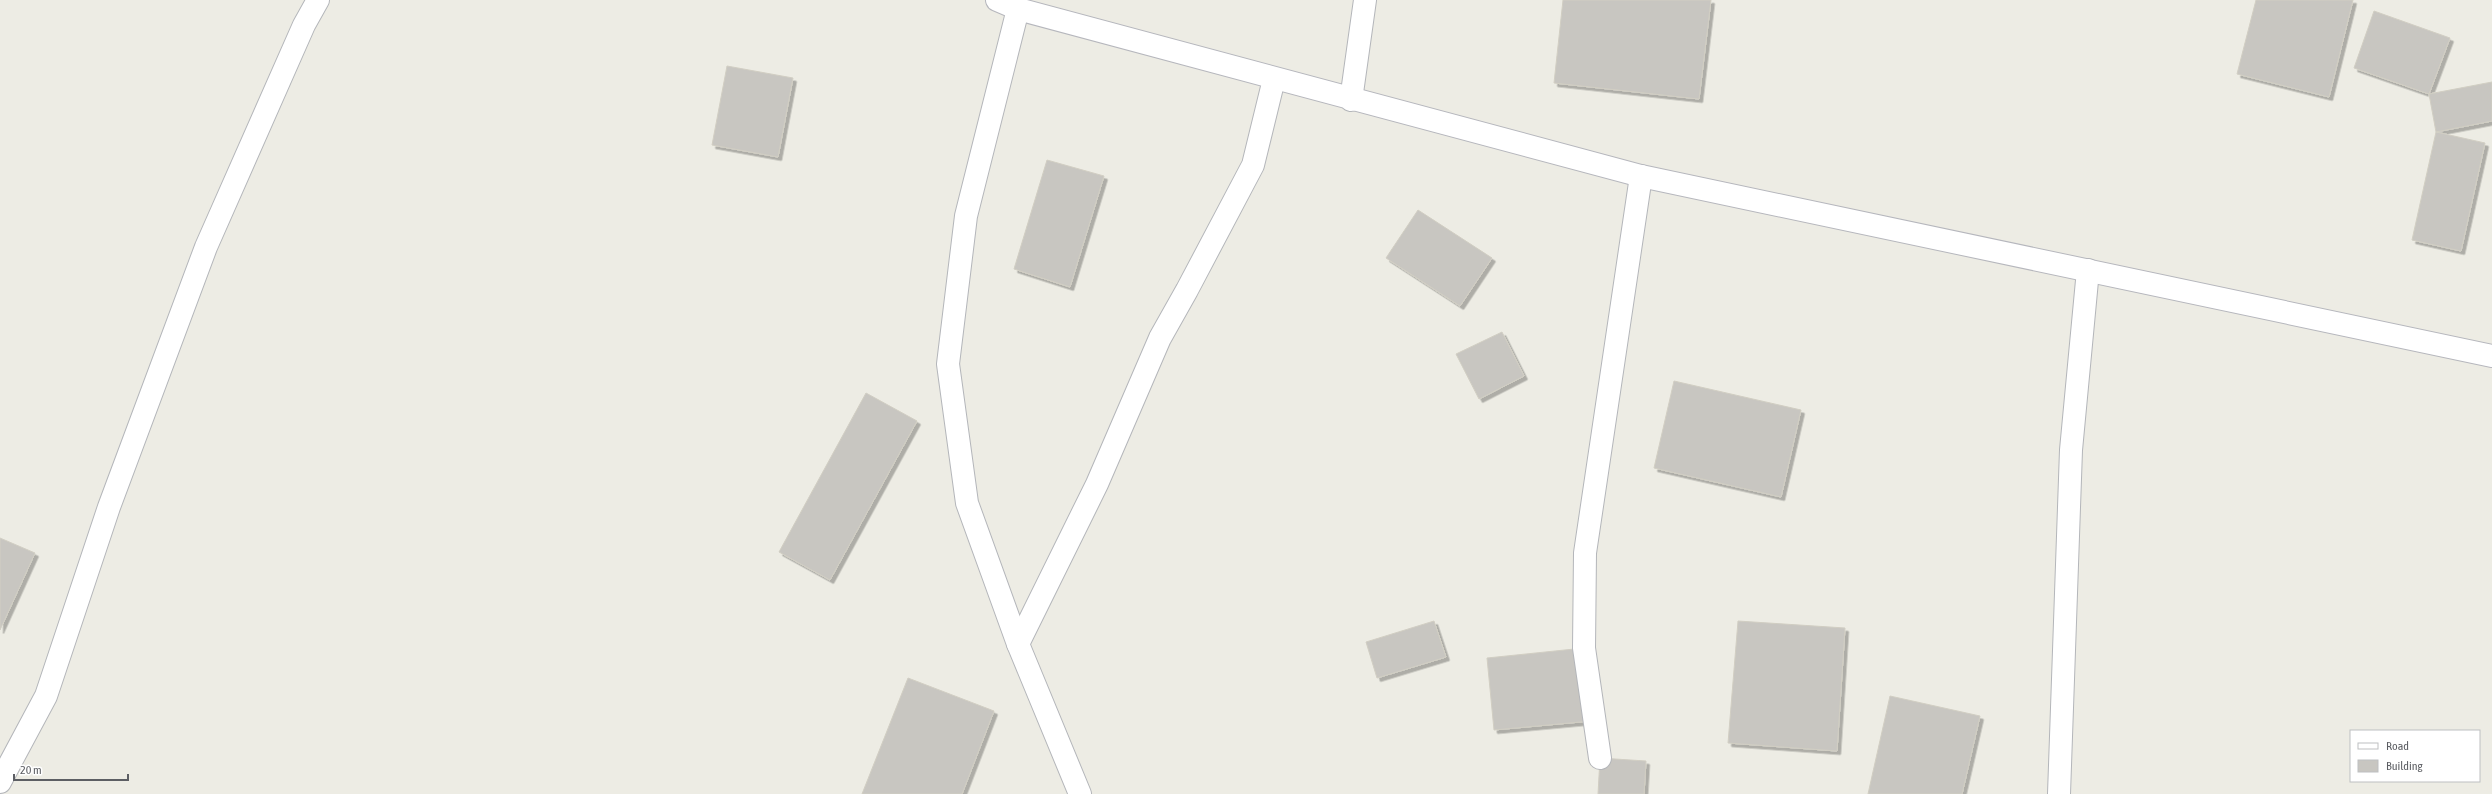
<svg xmlns="http://www.w3.org/2000/svg" width="2492" height="794" viewBox="0 0 2492 794" font-family="'Asap Condensed',sans-serif">
<style>
.building{fill:#c8c6c1;stroke:#d1cec3;filter:url(#shadow)}
.lines{fill:none;stroke-linecap:round;stroke-linejoin:round}
.street-casing{stroke:#b4b6ba;stroke-width:24}
.secondary-casing{stroke:#b6b7bd;stroke-width:24}
.street{stroke:#fff;stroke-width:22}
.secondary{stroke:#fff;stroke-width:22}
</style>
<defs>
<filter id="shadow"><feDropShadow dx="3.5" dy="3.5" stdDeviation="0" flood-color="#0004"/></filter>
</defs>
<rect width="100%" height="100%" fill="#edece4"/>
<g class="building">
<path d="M1563,0H1711L1699,99L1554,83Z"/>
<path d="M2256,0H2353L2329,97L2237,74Z"/>
<path d="M2374,11L2450,38L2429,94L2354,68Z"/>
<path d="M727,66L793,78L778,157L712,145Z"/>
<path d="M2492,82V121L2436,132L2429,94Z"/>
<path d="M2436,132L2485,143L2461,251L2412,240Z"/>
<path d="M1047,160L1104,176L1070,287L1014,269Z"/>
<path d="M1418,210L1492,258L1460,306L1386,258Z"/>
<path d="M1502,332L1524,376L1479,399L1456,354Z"/>
<path d="M1674,381L1801,410L1781,497L1654,468Z"/>
<path d="M866,393L917,421L830,580L779,552Z"/>
<path d="M0,538L35,553L0,630Z"/>
<path d="M1434,621L1446,657L1377,678L1366,642Z"/>
<path d="M1738,621L1845,628L1837,751L1728,743Z"/>
<path d="M1584,648L1591,721L1494,730L1487,658Z"/>
<path d="M908,678L994,711L962,794H862Z"/>
<path d="M1890,696L1980,716L1962,794H1868Z"/>
<path d="M1600,758L1646,761L1644,794H1598Z"/>
</g>
<g class="lines">
<defs>
<g id="street">
<path d="M1018,9L966,216L948,364L967,503L1018,644L1080,794"/>
<path d="M1351,100L1365,0"/>
<path d="M1018,644L1097,484L1160,338L1187,290L1253,165L1274,79"/>
<path d="M1600,758L1584,648L1585,553L1641,176"/>
<path d="M0,782L46,696L109,507L206,247L304,25L318,0"/>
<path d="M2059,794L2071,450L2088,270"/>
</g>
<path id="secondary" d="M997,0L1018,9L1641,176L2492,356"/>
</defs>
<use href="#street" class="street-casing"/>
<use href="#secondary" class="secondary-casing"/>
<use href="#street" class="street"/>
<use href="#secondary" class="secondary"/>
</g>
<rect x="2350" y="730" width="130" height="52" fill="#ffffff" stroke="#bebfc1"/>
<rect x="2358" y="743" width="20" height="6" fill="#ffffff" stroke="#bebfc1"/>
<text x="2386" y="750" font-size="12" fill="#5c5e63">Road</text>
<rect x="2358" y="760" width="20" height="12" fill="#c8c6c1" stroke="#bebfc1"/>
<text x="2386" y="770" font-size="12" fill="#5c5e63">Building</text>
<path d="M14 774v6h114v-6" fill="none" stroke="#5c5e63" stroke-width="2"/>
<text x="20" y="774" font-size="12" fill="#5c5e63" stroke="#ffffff" stroke-width="3" paint-order="stroke">20 m</text>
</svg>
